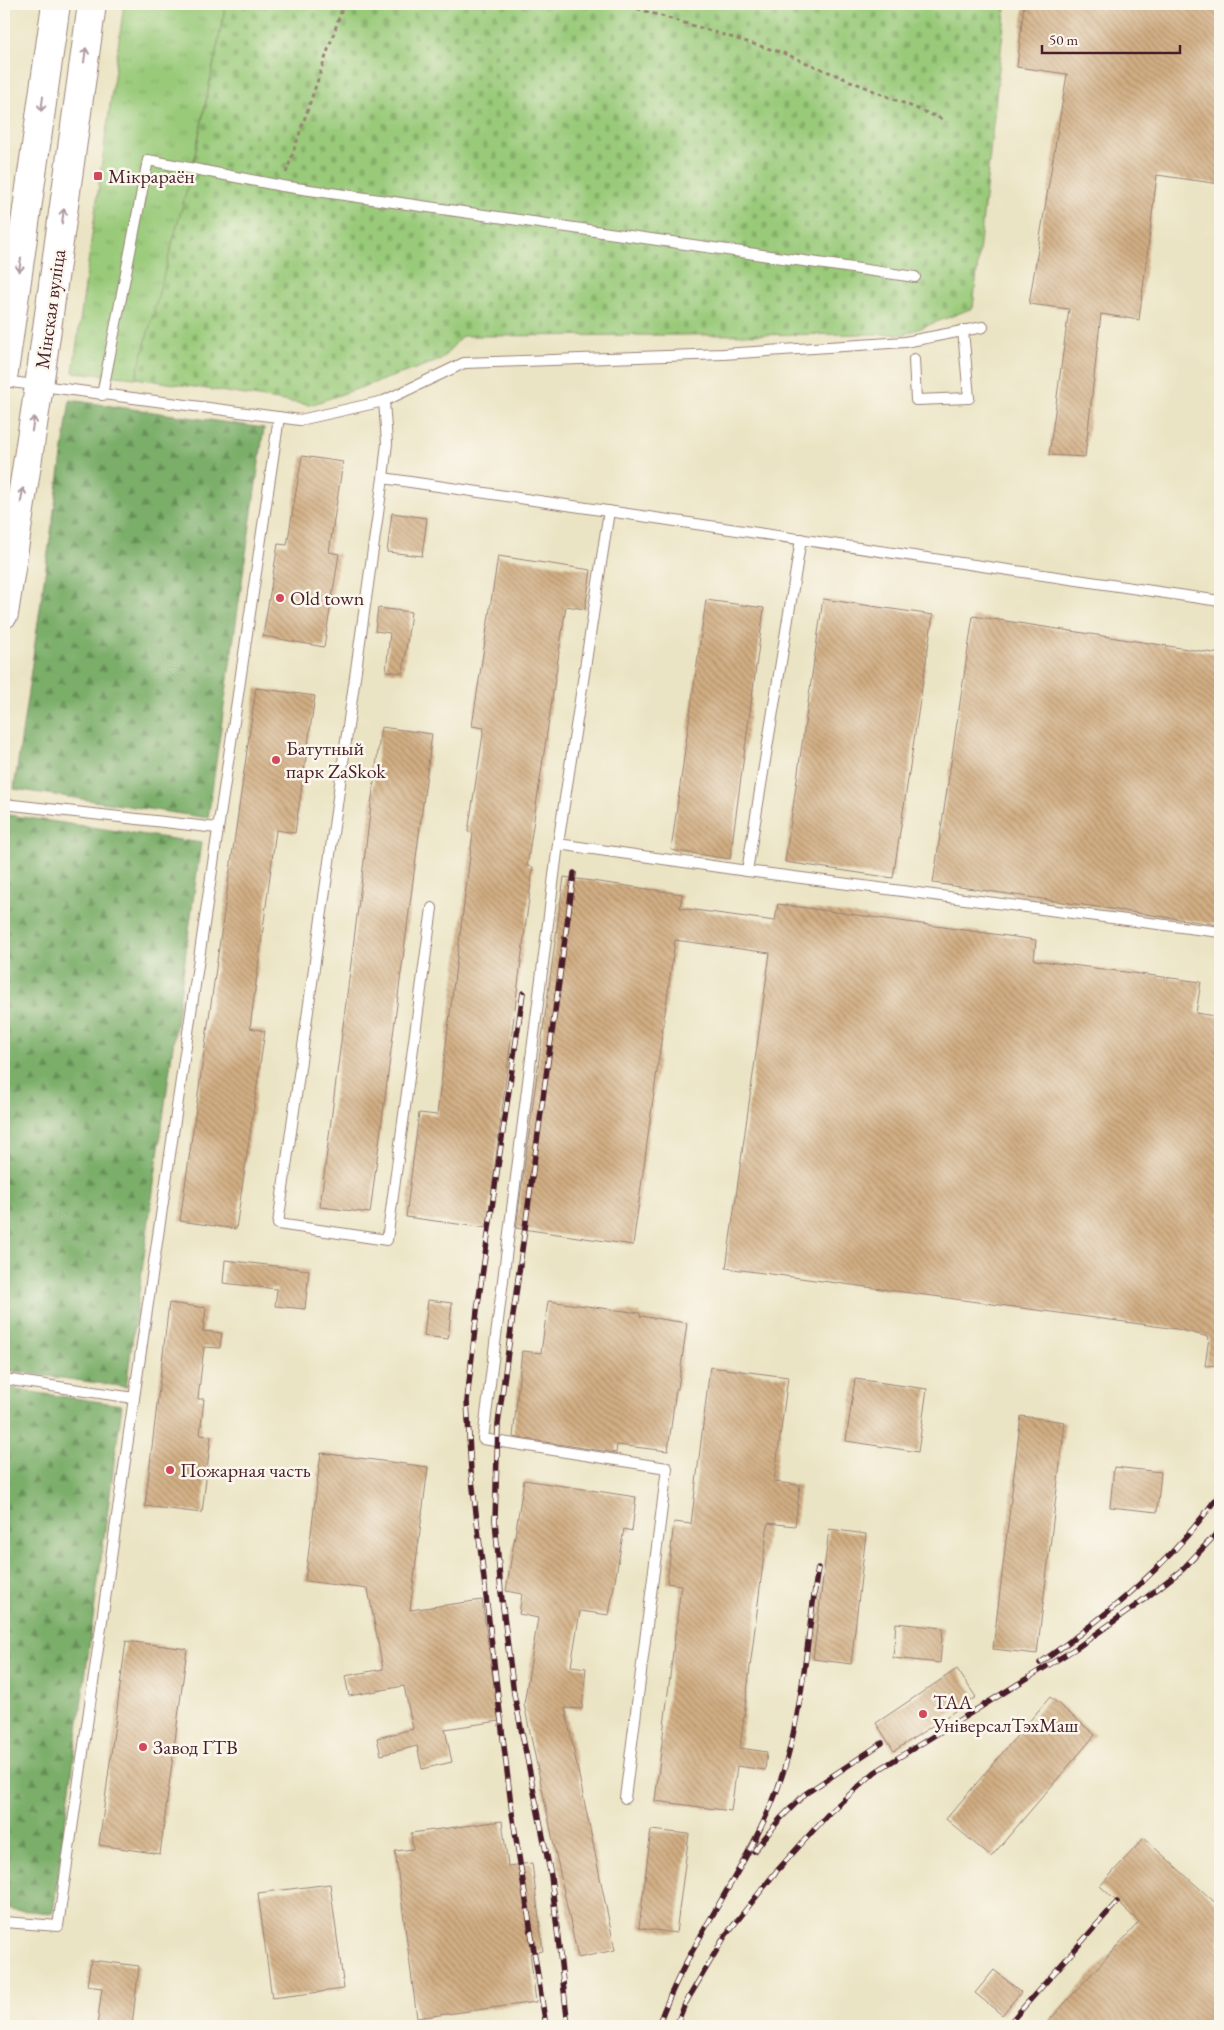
<svg xmlns="http://www.w3.org/2000/svg" width="1224" height="2030" viewBox="0 0 1224 2030" font-family="'EB Garamond',serif">
<style>
.grass{fill:url(#grass-tufts);stroke:#727452}
.forest{fill:url(#forest-firs);stroke:#62664a}
.cemetery{fill:url(#cemetery-stones);stroke:#727452}
.building{fill:url(#building-back-hatch)}
.lines{fill:none;stroke-linecap:round;stroke-linejoin:round}
.service-casing{stroke:#9a8278;stroke-width:12}
.primary-casing{stroke:#9a8278;stroke-width:30}
.path{stroke:#9a8278;stroke-width:3;stroke-dasharray:4 4;stroke-linecap:butt}
.service{stroke:#fff;stroke-width:10}
.primary{stroke:#fff;stroke-width:28}
.rail-casing{stroke:#4a1f2b;stroke-width:5.5}
.rail{stroke:#fbf7ec;stroke-width:4;stroke-dasharray:11;stroke-linecap:butt}
.oneway{stroke:#ae9aa0}
.poi-dot{fill:#d1495b;stroke:#fbf7ec;stroke-width:2}
.labels{text-anchor:middle;dominant-baseline:central;stroke-width:5;stroke-linejoin:round;paint-order:stroke}
.poi-label{font-size:20px;fill:#4a1f2b;stroke:#fbf7ec;text-anchor:start}
.street-label{font-size:20px;fill:#4a1f2b;stroke:#fbf7ec}
</style>
<defs>
<pattern id="grass-tufts" width="24" height="20" patternUnits="userSpaceOnUse" patternTransform="scale(1.25)"><rect width="24" height="20" fill="#99ca79"/><path d="M3 7l-1-3M5 7V3M7 7l1-3M15 17l-1-3M17 17v-4M19 17l1-3" fill="none" stroke="#85ad69"/></pattern>
<pattern id="forest-firs" width="22" height="20" patternUnits="userSpaceOnUse" patternTransform="scale(1.25)"><rect width="22" height="20" fill="#7aae69"/><path d="M5 1l3.5 6h-7zM16 11l3.5 6h-7z" fill="#668d57"/></pattern>
<pattern id="cemetery-stones" width="16" height="16" patternUnits="userSpaceOnUse" patternTransform="scale(1.25)"><rect width="16" height="16" fill="#99ca79"/><path d="M2 7V4a2 2 0 0 1 4 0v3zM10 15v-3a2 2 0 0 1 4 0v3z" fill="#85ad69"/></pattern>
<pattern id="building-back-hatch" width="6" height="6" patternUnits="userSpaceOnUse" patternTransform="scale(1.25)"><rect width="6" height="6" fill="#d1ae83"/><path d="M-1 5l2 2M0 0l6 6M5-1l2 2" fill="none" stroke="#ac8d6b"/></pattern>
</defs>
<rect width="100%" height="100%" fill="#fbf7ec"/>
<filter id="ink" filterUnits="userSpaceOnUse"><feTurbulence type="fractalNoise" baseFrequency=".02" numOctaves="2"/><feDisplacementMap in="SourceGraphic" scale="10" xChannelSelector="R" yChannelSelector="G"/><feConvolveMatrix kernelMatrix="1 2 1 2 8 2 1 2 1" color-interpolation-filters="sRGB"/></filter>
<filter id="wash" filterUnits="userSpaceOnUse"><feTurbulence type="fractalNoise" baseFrequency=".0096" numOctaves="4" result="noise"/><feDisplacementMap in="SourceGraphic" scale="20" xChannelSelector="R" yChannelSelector="G"/><feGaussianBlur stdDeviation="1.12" result="paint"/><feColorMatrix in="noise" values="0 0 0 0 0 0 0 0 0 0 0 0 0 0 0 0 0 1.4 0 .05"/><feComposite in="paint" operator="in"/></filter>
<g filter="url(#wash)">
<rect width="100%" height="100%" fill="#ebe4c4"/>
<path class="grass" d="M124,4H226L186,198L136,378L73,372Z"/>
<g class="forest">
<path d="M70,400L264,428L208,818L14,789Z"/>
<path d="M8,815L201,843L126,1387L4,1370V846Z"/>
<path d="M4,1388L122,1405L53,1913L4,1909Z"/>
</g>
<path class="cemetery" d="M226,4H1006L973,308L905,334L462,336L441,360L310,405L136,378L192,170Z"/>
<g id="blocks">
<g class="building">
<path d="M1024,4H1220V184L1157,175L1139,320L1101,314L1085,457L1049,455L1069,309L1029,304L1067,74L1017,67Z"/>
<path d="M302,456L343,462L329,552L339,554L324,647L263,636L278,544L287,545Z"/>
<path d="M392,513L427,518L422,556L387,552Z"/>
<path d="M498,556L591,570L585,609L566,606L527,866L533,867L487,1228L406,1217L419,1113L437,1115L473,833L468,832L484,728L472,726Z"/>
<path d="M823,599L933,615L893,878L785,862Z"/>
<path d="M706,600L764,608L730,859L671,850Z"/>
<path d="M378,608L411,612L403,673L386,671L390,633L375,631Z"/>
<path d="M973,616L1220,654V925L933,883Z"/>
<path d="M256,688L315,696L295,833L276,830L250,1028L265,1031L236,1229L180,1221Z"/>
<path d="M381,727L432,734L370,1213L320,1207Z"/>
<path d="M564,877L682,894L680,908L775,921L778,904L1036,940L1034,960L1201,982L1196,1013L1220,1017V1365L1205,1366L1209,1337L1177,1329L726,1268L770,953L675,940L633,1245L516,1228Z"/>
<path d="M225,1260L309,1270L305,1309L275,1306L277,1289L223,1283Z"/>
<path d="M428,1300L452,1303L448,1339L424,1336Z"/>
<path d="M548,1301L640,1313V1316L687,1323L678,1389L676,1388L668,1451L617,1445L616,1453L513,1437L522,1351L541,1353Z"/>
<path d="M169,1303L206,1308L203,1331L222,1333L220,1348L204,1347L198,1399H204L200,1435L211,1436L202,1513L145,1506Z"/>
<path d="M710,1367L788,1377L774,1482L800,1485L795,1526L768,1523L740,1748L767,1752L765,1770L737,1766L731,1811L655,1801L681,1585L667,1583L674,1522L691,1524Z"/>
<path d="M855,1379L927,1389L918,1452L846,1441Z"/>
<path d="M1021,1416L1065,1422L1037,1654L993,1649Z"/>
<path d="M321,1453L428,1467L410,1610L482,1600L499,1721L445,1729L452,1762L422,1769L417,1746L381,1755L377,1738L413,1729L404,1686L349,1696L345,1676L383,1669L368,1589L305,1581Z"/>
<path d="M1114,1467L1161,1472L1157,1512L1110,1507Z"/>
<path d="M524,1480L636,1497L632,1531L624,1529L609,1615L580,1611L571,1666L586,1668L582,1709L565,1708L615,1950L578,1958L524,1704L538,1618L519,1614L522,1594L506,1591Z"/>
<path d="M829,1529L866,1534L851,1664L813,1659Z"/>
<path d="M896,1623L943,1628L940,1663L893,1658Z"/>
<path d="M126,1641L187,1649L160,1854L99,1845Z"/>
<path d="M957,1669L976,1697L894,1751L876,1723Z"/>
<path d="M1050,1697L1095,1735L991,1857L946,1819Z"/>
<path d="M502,1821L508,1866L532,1863L543,1951L530,1953L536,2002L417,2018L395,1851L413,1849L411,1833Z"/>
<path d="M651,1830L689,1834L676,1933L639,1928Z"/>
<path d="M1144,1838L1220,1907V2026H1044L1139,1922L1100,1886Z"/>
<path d="M330,1884L344,1989L272,1998L258,1893Z"/>
<path d="M91,1960L139,1966L132,2026H97L102,1988L87,1986Z"/>
<path d="M994,1970L1021,1992L1002,2015L975,1993Z"/>
</g>
</g>
</g>
<g filter="url(#ink)">
<use href="#blocks" fill-opacity="0" stroke="#9a8278" stroke-width="1"/>
<g class="lines">
<defs>
<g id="service">
<path d="M914,359L916,400L969,398L963,330"/>
<path d="M4,381L300,420L384,401L464,363L723,354L905,342L983,327"/>
<path d="M102,395L148,160L282,186L915,277"/>
<path d="M384,401L387,443L383,478L278,1224L387,1240L432,908"/>
<path d="M383,478L1220,601"/>
<path d="M609,511L558,844L747,871"/>
<path d="M801,539L747,871L1220,932"/>
<path d="M4,804L217,828"/>
<path d="M558,844L483,1439L667,1468L625,1798"/>
<path d="M4,1379L134,1398L279,417"/>
<path d="M4,1922L58,1926L134,1398"/>
</g>
<g id="primary">
<path d="M4,372L56,4"/>
<path d="M4,614L39,386L92,4"/>
</g>
</defs>
<use href="#service" class="service-casing"/>
<use href="#primary" class="primary-casing"/>
<g class="path">
<path d="M622,4L783,53L944,120"/>
<path d="M286,173L342,9L346,4"/>
<path d="M4,763L9,764"/>
</g>
<use href="#service" class="service"/>
<use href="#primary" class="primary"/>
<defs>
<g id="rail">
<path d="M523,993L477,1311L467,1401L471,1471L512,1813L546,2026"/>
<path d="M1040,1663C1108,1615 1173,1562 1220,1493"/>
<path d="M754,1851L780,1819L805,1794L882,1743"/>
<path d="M568,2026L551,1876L514,1694L501,1592L495,1520L498,1424L574,873"/>
<path d="M658,2026C687,1945 739,1881 772,1803C802,1732 806,1644 818,1568"/>
<path d="M676,2026L685,2004L725,1936L775,1873L830,1812L875,1772L1078,1647L1138,1604L1183,1569L1220,1530"/>
<path d="M1007,2026L1117,1902"/>
</g>
</defs>
<use href="#rail" class="rail-casing"/>
<use href="#rail" class="rail"/>
</g>
<defs><path id="oneway-shaft" d="M-6 0H5M1.5-3L5.5 0L1.5 3" fill="none" stroke-width="1.6" stroke-linecap="round" stroke-linejoin="round" transform="scale(1.25)"/></defs>
<g class="oneway">
<use href="#oneway-shaft" transform="translate(85 55) rotate(-82)"/>
<use href="#oneway-shaft" transform="translate(42 104) rotate(98)"/>
<use href="#oneway-shaft" transform="translate(63 216) rotate(-82)"/>
<use href="#oneway-shaft" transform="translate(20 265) rotate(98)"/>
<use href="#oneway-shaft" transform="translate(33 424) rotate(-81)"/>
<use href="#oneway-shaft" transform="translate(22 495) rotate(-81)"/>
</g>
</g>
<g class="poi-dot">
<rect x="93" y="171" width="10" height="10" rx="2.5"/>
<circle cx="280" cy="598" r="5"/>
<circle cx="276" cy="760" r="5"/>
<circle cx="170" cy="1470" r="5"/>
<circle cx="923" cy="1714" r="5"/>
<circle cx="143" cy="1747" r="5"/>
</g>
<g class="labels">
<g class="poi-label">
<text x="108" y="176">Мікрараён</text>
<text x="290" y="598">Old town</text>
<text x="286" y="748">Батутный<tspan x="286" dy="23">парк ZaSkok</tspan></text>
<text x="180" y="1470">Пожарная часть</text>
<text x="933" y="1702">ТАА<tspan x="933" dy="23">УніверсалТэхМаш</tspan></text>
<text x="153" y="1747">Завод ГТВ</text>
</g>
<g class="street-label">
<text transform="translate(50 309) rotate(-82)">Мінская вуліца</text>
</g>
</g>
<rect width="1224" height="2030" fill="none" stroke="#fbf7ec" stroke-width="20"/>
<path d="M1042 45v8h138v-8" fill="none" stroke="#4a1f2b" stroke-width="2.5"/>
<text x="1049" y="45" font-size="15" fill="#4a1f2b" stroke="#fbf7ec" stroke-width="4" paint-order="stroke">50 m</text>
</svg>
